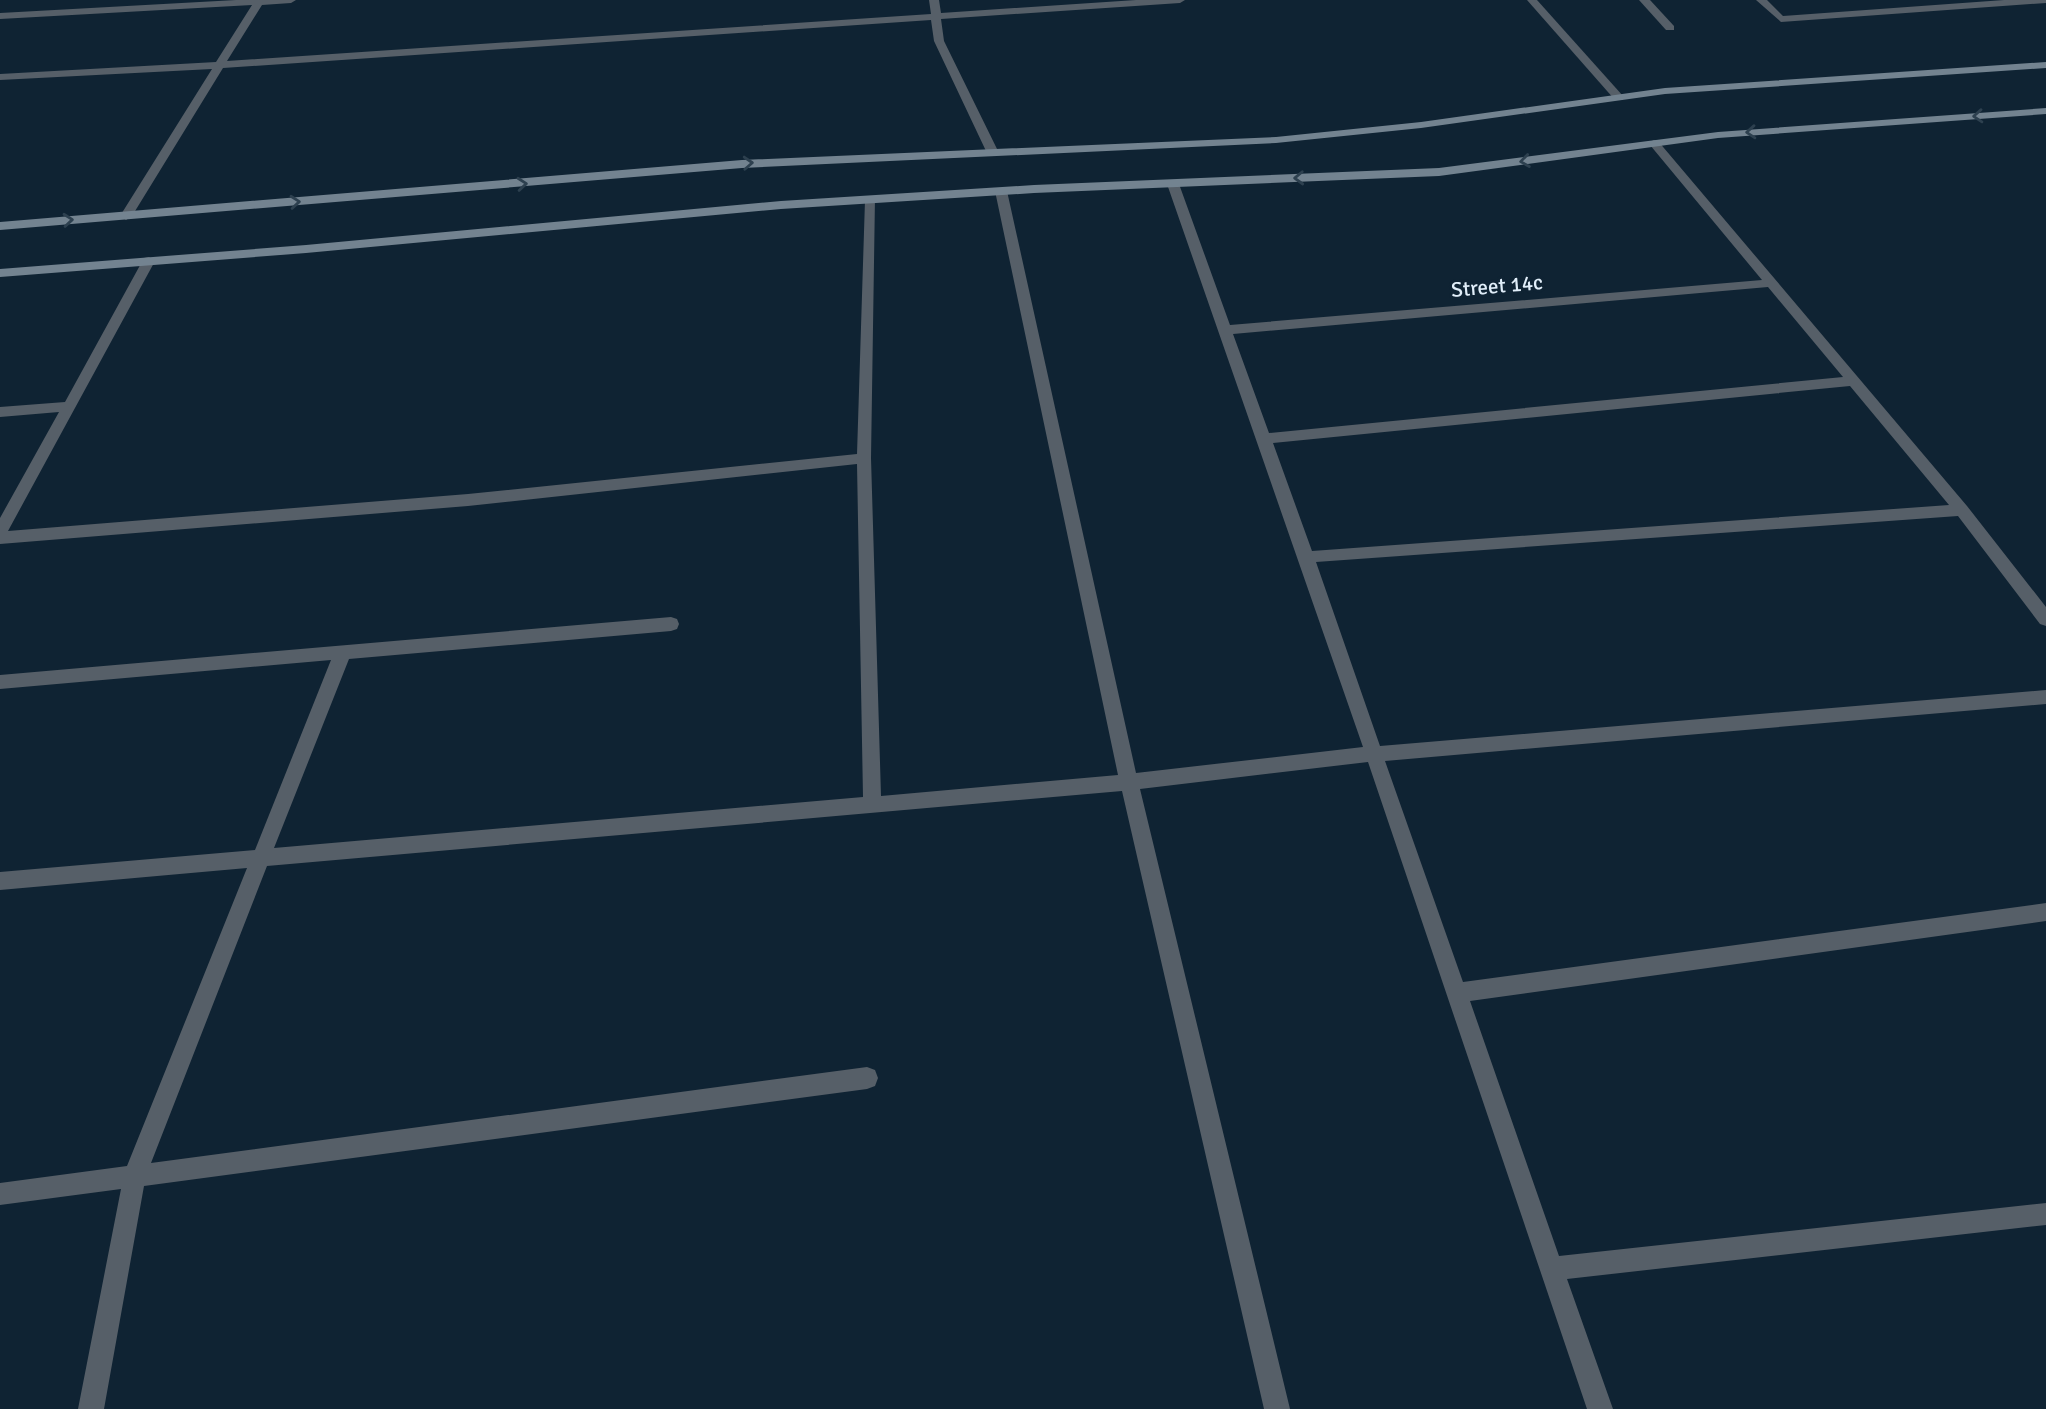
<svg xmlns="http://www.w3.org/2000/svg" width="2046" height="1409" viewBox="0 0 2046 1409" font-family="Signika,sans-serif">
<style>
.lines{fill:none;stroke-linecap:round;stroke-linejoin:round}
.street{fill:#565f68;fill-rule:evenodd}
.secondary{fill:#738390;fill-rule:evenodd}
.oneway{stroke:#2d404f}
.labels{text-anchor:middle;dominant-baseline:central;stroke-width:6;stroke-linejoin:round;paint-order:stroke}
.far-street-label{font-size:21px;fill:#e1eef9;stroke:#0f2333}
</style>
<rect width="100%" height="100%" fill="#0f2333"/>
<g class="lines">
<g class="street">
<path d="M236,0H296L291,3L262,5L227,61L931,14L929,0H939L941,13L1136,0H1185L1180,3L941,19L944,41L998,151L992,154L986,151L934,41L931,20L223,68L132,216L126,220L120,216L212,69L0,80V74L216,62L252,5L0,19V13Z"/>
<path d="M1527,0H1537L1623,96V100H1615Z"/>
<path d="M1639,0H1650L1674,26V30H1666Z"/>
<path d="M1756,0H1767L1783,16L2004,0H2046V3L1781,22Z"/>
<path d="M1654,140L1658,141L1967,506L2046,607V626L2040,624L1958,516L1316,562L1380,746L2046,690V704L1385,761L1463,982L2046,903V921L1470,1001L1559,1256L2046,1203V1225L1567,1279L1613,1409H1587L1368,762L1140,789L1290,1409H1264L1122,791L267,866L151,1163L867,1067L875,1070L878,1078L875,1086L867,1089L144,1186L104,1409H78L121,1189L0,1205V1183L127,1166L247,868L0,890V872L255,850L331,660L0,689V675L671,617L677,619L679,624L677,629L671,631L349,659L274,848L863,797L857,464L468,506L0,544V518L59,412L0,417V407L65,402L144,258L149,257L155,261L8,531L468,494L857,454L865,200L875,197L871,458L881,796L1118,775L995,191L997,188L1007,191L1136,773L1363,747L1167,184L1169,181L1179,184L1230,325L1762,280L1650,145L1648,143ZM1768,287L1843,377L1269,433L1233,334ZM1850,386L1949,505L1312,551L1273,443Z"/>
</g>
<g class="secondary">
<path d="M2046,62V68L1665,94L1421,128L1276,143L742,168L0,230V222L742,160L1276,137L1421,122L1665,88Z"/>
<path d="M2046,108V114L1718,138L1439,176L1034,193L781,209L306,253L0,277V269L306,245L781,201L1034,185L1439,168L1718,132Z"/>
</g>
</g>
<defs><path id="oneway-chevron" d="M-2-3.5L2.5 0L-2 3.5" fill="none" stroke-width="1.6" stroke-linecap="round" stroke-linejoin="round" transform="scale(1.75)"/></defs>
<g class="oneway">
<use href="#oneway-chevron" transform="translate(1978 116) rotate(176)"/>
<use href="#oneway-chevron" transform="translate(1751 132) rotate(176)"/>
<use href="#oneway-chevron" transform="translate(1525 161) rotate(172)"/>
<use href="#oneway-chevron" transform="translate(748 163) rotate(-3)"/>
<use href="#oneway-chevron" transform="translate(1299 178) rotate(178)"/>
<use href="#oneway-chevron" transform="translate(522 184) rotate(-5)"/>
<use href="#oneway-chevron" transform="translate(295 202) rotate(-5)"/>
<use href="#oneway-chevron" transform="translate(68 220) rotate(-5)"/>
</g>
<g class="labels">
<g class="far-street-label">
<text transform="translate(1497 286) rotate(-5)">Street 14c</text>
</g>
</g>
</svg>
